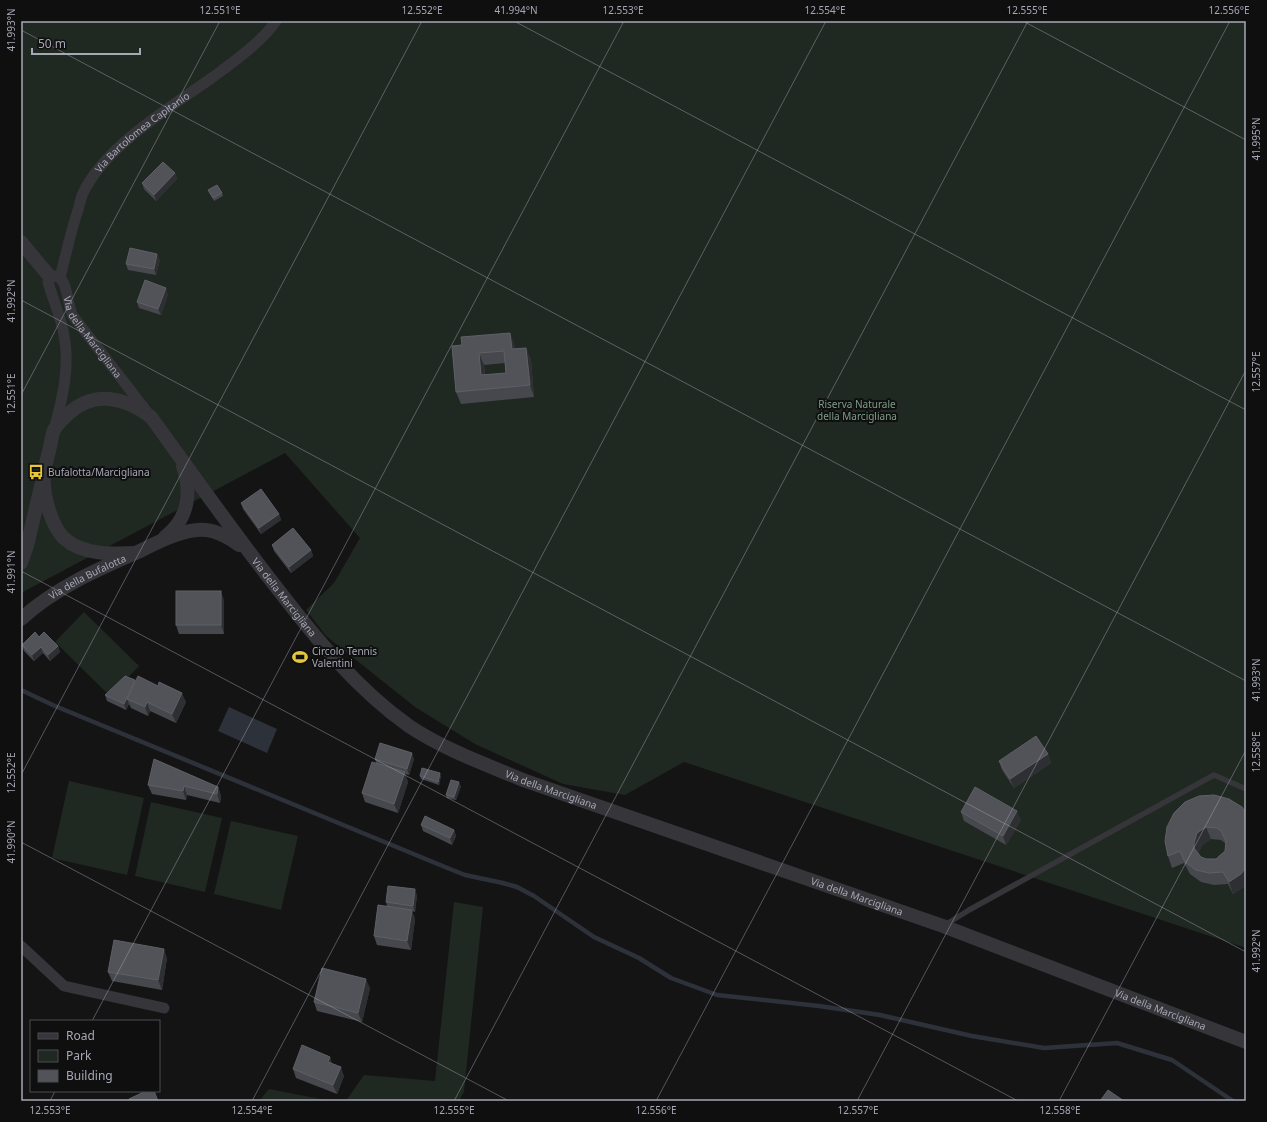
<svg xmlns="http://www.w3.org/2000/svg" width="1267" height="1122" viewBox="0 0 1267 1122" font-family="'Noto Sans',sans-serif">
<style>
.green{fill:#202822}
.water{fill:#2d323a}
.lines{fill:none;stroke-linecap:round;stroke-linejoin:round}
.stream{stroke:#2d323a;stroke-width:4.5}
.service{stroke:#35353a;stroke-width:5.5}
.minor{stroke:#35353a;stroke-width:11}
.tertiary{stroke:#35353a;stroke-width:14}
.wall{fill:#47484d;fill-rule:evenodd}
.shaded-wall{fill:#2e2f32}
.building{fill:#515358;stroke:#5f6067;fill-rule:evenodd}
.ticks{fill:none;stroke:#a6a8b5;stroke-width:1;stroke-opacity:0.45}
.labels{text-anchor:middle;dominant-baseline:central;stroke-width:4;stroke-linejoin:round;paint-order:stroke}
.street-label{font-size:10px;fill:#a6a8b5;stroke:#0f0f10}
.park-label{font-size:10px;fill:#7e9f85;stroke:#0f0f10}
.poi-label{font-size:10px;fill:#a6a8b5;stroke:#0f0f10;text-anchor:start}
.neatline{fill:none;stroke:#a6a8b5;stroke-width:1.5}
.ticks-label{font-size:10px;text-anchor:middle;fill:#a6a8b5}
</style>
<rect width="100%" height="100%" fill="#141415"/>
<g class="green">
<path d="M21,21H1246V948L684,762L625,795L563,784L475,744L415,707L326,636L306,610L334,583L360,538L285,453L21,593Z"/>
<path d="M84,612L139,666L110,696L55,642Z"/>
<path d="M69,781L144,798L127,875L52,858Z"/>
<path d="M151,802L222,818L205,892L135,876Z"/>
<path d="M231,821L298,836L281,910L214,894Z"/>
<path d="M454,902L483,907L464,1092L459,1101H346L364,1075L435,1081Z"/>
<path d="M269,1089L331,1101H259Z"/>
</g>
<path class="water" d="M229,707L277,729L267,753L218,731Z"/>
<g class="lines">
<path class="stream" d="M21,690L55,706L445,867L465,875L503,883L517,887L534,896L594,937L639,958L671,978L717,995L819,1006L880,1015L972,1036L1044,1048L1117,1043L1172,1060L1233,1101"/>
<path class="service" d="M945,925L969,910L1214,775L1246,789"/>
<g class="minor">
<path id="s1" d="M60,278C65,257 70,236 76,216C79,209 80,200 83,193C106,145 170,108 213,77C232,63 263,41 276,21"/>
<path id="s2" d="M55,426C63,396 70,366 64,335C61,317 53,300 48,282L50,277C69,270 66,305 73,316L148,413"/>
<path d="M21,946L64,986L164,1008"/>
</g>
<g class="tertiary">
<path d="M21,242L50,277"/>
<path d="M165,537C188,519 192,493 183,466"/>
<path id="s3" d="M135,553C112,554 83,555 65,539C51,527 42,492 44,474C45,465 48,456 50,447C51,442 52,435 54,430C57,424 64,418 68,414C94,390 125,397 151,417C193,475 235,535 280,592C318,641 357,689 409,726C443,749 485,764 523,780L943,926L1246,1042"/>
<path d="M21,563L27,546L41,486"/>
<path id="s4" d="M21,619C55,588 98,569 140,551C158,542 177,532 197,530C213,528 227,536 239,545"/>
</g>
</g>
<g class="wall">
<path d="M175,173L177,179L156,201L144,189L142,183Z"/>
<path d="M208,190L222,193L223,196L214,201Z"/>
<path d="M160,260L156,275L128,270L126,264Z"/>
<path d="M168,294L161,315L139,308L137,302Z"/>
<path d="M462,345H515V349L526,348L531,360L534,397L461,404L456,392ZM505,363L506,373L485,375L484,365Z"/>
<path d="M241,503L279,514L281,520L261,534L243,509Z"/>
<path d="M272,545L311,550L313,556L291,573L274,551Z"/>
<path d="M224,600V634H179L176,625Z"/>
<path d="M39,637L58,646L60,652L50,661L43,653L34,661L24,651L22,645Z"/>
<path d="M135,682L186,702L176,723L150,711L148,716L131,708L129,704L126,710L107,701L105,695Z"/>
<path d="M1048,754L1051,763L1014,788L1002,770L999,761Z"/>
<path d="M375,759H414L409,775L405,774L408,782L398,813L365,802L362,793L376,763Z"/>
<path d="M420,776H441L439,785L421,779Z"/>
<path d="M148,785L218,787L221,796L220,803L187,795L186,800L152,794Z"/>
<path d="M461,786L456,800L447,798L446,795Z"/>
<path d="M961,812L1021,820L1006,845L964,821Z"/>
<path d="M1246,813V885L1245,886L1233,894L1228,884L1214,885L1201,882L1190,874L1184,863L1172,868L1168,856L1165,841ZM1211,839L1221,840L1226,844L1225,851L1216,859H1206L1201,857L1198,854L1202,845Z"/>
<path d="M421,825L454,830L456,836L452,845L423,831Z"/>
<path d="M417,895L415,912L412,911L415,919L411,950L377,945L374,936L387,906L386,902Z"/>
<path d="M167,958L162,990L112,981L108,972Z"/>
<path d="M370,988L362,1022L317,1011L314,1002Z"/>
<path d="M333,1064L344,1076L337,1094L296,1078L293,1069Z"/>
</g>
<g class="shaded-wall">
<path d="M175,173L177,179L156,201L154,195Z"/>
<path d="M157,254L160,260L156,275L154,269Z"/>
<path d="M166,288L168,294L161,315L158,309Z"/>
<path d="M510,333L515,345L516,361L512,349Z"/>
<path d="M526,348L531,360L534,397L530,385Z"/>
<path d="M479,353L484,365L486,388L481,375Z"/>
<path d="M279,514L281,520L261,534L259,528Z"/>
<path d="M311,550L313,556L291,573L289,567Z"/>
<path d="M221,591L224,600V634L221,625Z"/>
<path d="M58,646L60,652L50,661L48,655Z"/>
<path d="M41,647L43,653L34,661L32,655Z"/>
<path d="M135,680L137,686L127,699L129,704L126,710L124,704Z"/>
<path d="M182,693L186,702L176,723L172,714Z"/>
<path d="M147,702L150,711L148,716L145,707Z"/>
<path d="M412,753L414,759L409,775L407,769Z"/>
<path d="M1048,754L1051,763L1014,788L1010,779Z"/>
<path d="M405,772L408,782L398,813L394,804Z"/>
<path d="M440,773L441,776L439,785L438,782Z"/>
<path d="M459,782L461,786L456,800L454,797Z"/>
<path d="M184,786L187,795L186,800L183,791Z"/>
<path d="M218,787L221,796L220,803L217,794Z"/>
<path d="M1017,811L1021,820L1006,845L1003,836Z"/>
<path d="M1206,827L1211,839L1202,845L1198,855L1194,848V843L1197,833Z"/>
<path d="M454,830L456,836L452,845L450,838Z"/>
<path d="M1246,867V885L1233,894L1229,882Z"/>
<path d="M415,889L417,895L415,912L413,906Z"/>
<path d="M412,910L415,919L411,950L407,941Z"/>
<path d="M164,949L167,958L162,990L158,980Z"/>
<path d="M366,979L370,988L362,1022L358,1013Z"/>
<path d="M330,1057L333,1066L328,1062Z"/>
<path d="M341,1067L344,1076L337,1094L333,1085Z"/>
</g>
<g class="building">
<path d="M163,162L175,173L154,195L142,183Z"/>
<path d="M217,185L222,193L213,198L208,190Z"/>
<path d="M130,248L157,254L154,269L126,264Z"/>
<path d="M145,280L166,288L158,309L137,302Z"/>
<path d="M510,333L512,349L526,348L530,385L456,392L452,346L462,345L461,337ZM504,351L506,373L481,375L479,353Z"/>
<path d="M261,489L279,514L259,528L241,503Z"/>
<path d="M293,528L311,550L289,567L272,545Z"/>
<rect x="176" y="591" width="45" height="34"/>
<path d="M35,632L39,637L44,632L58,646L48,655L41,647L32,655L22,645Z"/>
<path d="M125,676L135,680L124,704L105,695Z"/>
<path d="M138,676L158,686L159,682L182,693L172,714L147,702L145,707L127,699Z"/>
<path d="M1036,736L1048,754L1010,779L999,761Z"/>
<path d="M380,743L412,753L407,769L375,759Z"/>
<path d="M154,759L218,787L217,794L184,786L183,791L148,785Z"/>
<path d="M372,762L405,772L394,804L362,793Z"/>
<path d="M422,768L440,773L438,782L420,776Z"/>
<path d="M451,780L459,782L454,797L446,795Z"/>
<path d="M975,787L1017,811L1003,836L961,812Z"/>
<path d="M1214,795L1229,799L1242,807L1246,813V867L1241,874L1229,882L1223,872L1209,873L1196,870L1185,862L1180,851L1168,856L1165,841L1167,827L1174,813L1185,802L1199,796ZM1206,827L1217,828L1221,831L1226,841L1225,851L1216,859H1206L1201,857L1194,848V843L1197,833Z"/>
<path d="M425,816L454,830L450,838L421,825Z"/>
<path d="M388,886L415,889L413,906L386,902Z"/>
<path d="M378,905L412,910L407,941L374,936Z"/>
<path d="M114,940L164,949L158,980L108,972Z"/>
<path d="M322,968L366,979L358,1013L314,1002Z"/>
<path d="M302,1045L330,1057L328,1062L341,1067L333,1085L293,1069Z"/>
<path d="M1108,1090L1124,1101H1100Z"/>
<path d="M146,1091H154L158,1101H130L129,1099Z"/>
</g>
<path class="ticks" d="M514,21L1246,410M1023,21L1246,140M21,30L1246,681M21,300L1246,952M21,395L220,21M21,571L1018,1101M21,775L422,21M21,842L509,1101M92,1021L624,21M50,1101L55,1091M252,1101L826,21M454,1101L1028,21M656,1101L1230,21M857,1101L1246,370M1059,1101L1246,750"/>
<defs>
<symbol id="bus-bare" viewBox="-9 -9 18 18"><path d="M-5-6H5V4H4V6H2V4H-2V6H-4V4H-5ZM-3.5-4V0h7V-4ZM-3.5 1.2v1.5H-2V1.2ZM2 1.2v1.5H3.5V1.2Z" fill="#e8c739" stroke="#0f0f10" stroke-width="2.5" paint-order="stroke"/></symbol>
<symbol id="stadium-bare" viewBox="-9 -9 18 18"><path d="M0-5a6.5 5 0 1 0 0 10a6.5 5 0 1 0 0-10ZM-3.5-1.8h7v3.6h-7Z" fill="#e8c739" stroke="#0f0f10" stroke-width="2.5" paint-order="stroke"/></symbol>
</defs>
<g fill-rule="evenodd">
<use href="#bus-bare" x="25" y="461" width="22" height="22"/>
<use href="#stadium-bare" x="289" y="646" width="22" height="22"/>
</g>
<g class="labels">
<g class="street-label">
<text stroke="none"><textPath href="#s1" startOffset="174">Via Bartolomea Capitanio</textPath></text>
<text stroke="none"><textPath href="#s2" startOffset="232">Via della Marcigliana</textPath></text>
<text stroke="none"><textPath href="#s4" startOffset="79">Via della Bufalotta</textPath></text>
<text stroke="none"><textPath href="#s3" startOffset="525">Via della Marcigliana</textPath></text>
<text stroke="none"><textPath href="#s3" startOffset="861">Via della Marcigliana</textPath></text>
<text stroke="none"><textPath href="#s3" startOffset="1185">Via della Marcigliana</textPath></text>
<text stroke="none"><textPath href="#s3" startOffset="1509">Via della Marcigliana</textPath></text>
</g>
<g class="park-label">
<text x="857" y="404">Riserva Naturale<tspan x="857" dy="12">della Marcigliana</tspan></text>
</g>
<g class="poi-label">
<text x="48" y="472">Bufalotta/Marcigliana</text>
<text x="312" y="651">Circolo Tennis<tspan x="312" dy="12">Valentini</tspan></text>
</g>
</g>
<rect width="1267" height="1122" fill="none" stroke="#0f0f10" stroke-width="44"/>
<rect x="30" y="1020" width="130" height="72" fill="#0f0f10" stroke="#4b4c52"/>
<rect x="38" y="1033" width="20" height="6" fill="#35353a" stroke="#4b4c52"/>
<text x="66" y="1040" font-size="12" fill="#a6a8b5">Road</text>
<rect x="38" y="1050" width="20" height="12" fill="#202822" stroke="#4b4c52"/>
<text x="66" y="1060" font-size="12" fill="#a6a8b5">Park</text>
<rect x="38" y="1070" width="20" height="12" fill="#515358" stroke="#4b4c52"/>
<text x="66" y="1080" font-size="12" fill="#a6a8b5">Building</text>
<path d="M32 48v6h108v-6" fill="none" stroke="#a6a8b5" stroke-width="2"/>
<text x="38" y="48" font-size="12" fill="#a6a8b5" stroke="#0f0f10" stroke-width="3" paint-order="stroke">50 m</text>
<rect x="22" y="22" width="1223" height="1078" class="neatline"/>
<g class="ticks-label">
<text x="220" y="14">12.551°E</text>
<text x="422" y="14">12.552°E</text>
<text x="516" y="14">41.994°N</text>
<text x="623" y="14">12.553°E</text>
<text x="825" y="14">12.554°E</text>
<text x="1027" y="14">12.555°E</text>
<text x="1229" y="14">12.556°E</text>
<text transform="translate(11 30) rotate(-90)" y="4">41.993°N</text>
<text transform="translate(1256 139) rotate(-90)" y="4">41.995°N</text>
<text transform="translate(11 301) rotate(-90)" y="4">41.992°N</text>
<text transform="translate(1256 372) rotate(-90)" y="4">12.557°E</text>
<text transform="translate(11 394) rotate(-90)" y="4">12.551°E</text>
<text transform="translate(11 572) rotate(-90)" y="4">41.991°N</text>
<text transform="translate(1256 680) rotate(-90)" y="4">41.993°N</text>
<text transform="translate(1256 752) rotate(-90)" y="4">12.558°E</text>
<text transform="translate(11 773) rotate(-90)" y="4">12.552°E</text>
<text transform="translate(11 842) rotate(-90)" y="4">41.990°N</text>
<text transform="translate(1256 951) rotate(-90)" y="4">41.992°N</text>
<text x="50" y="1114">12.553°E</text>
<text x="252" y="1114">12.554°E</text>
<text x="454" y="1114">12.555°E</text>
<text x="656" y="1114">12.556°E</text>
<text x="858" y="1114">12.557°E</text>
<text x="1060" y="1114">12.558°E</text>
</g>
</svg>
